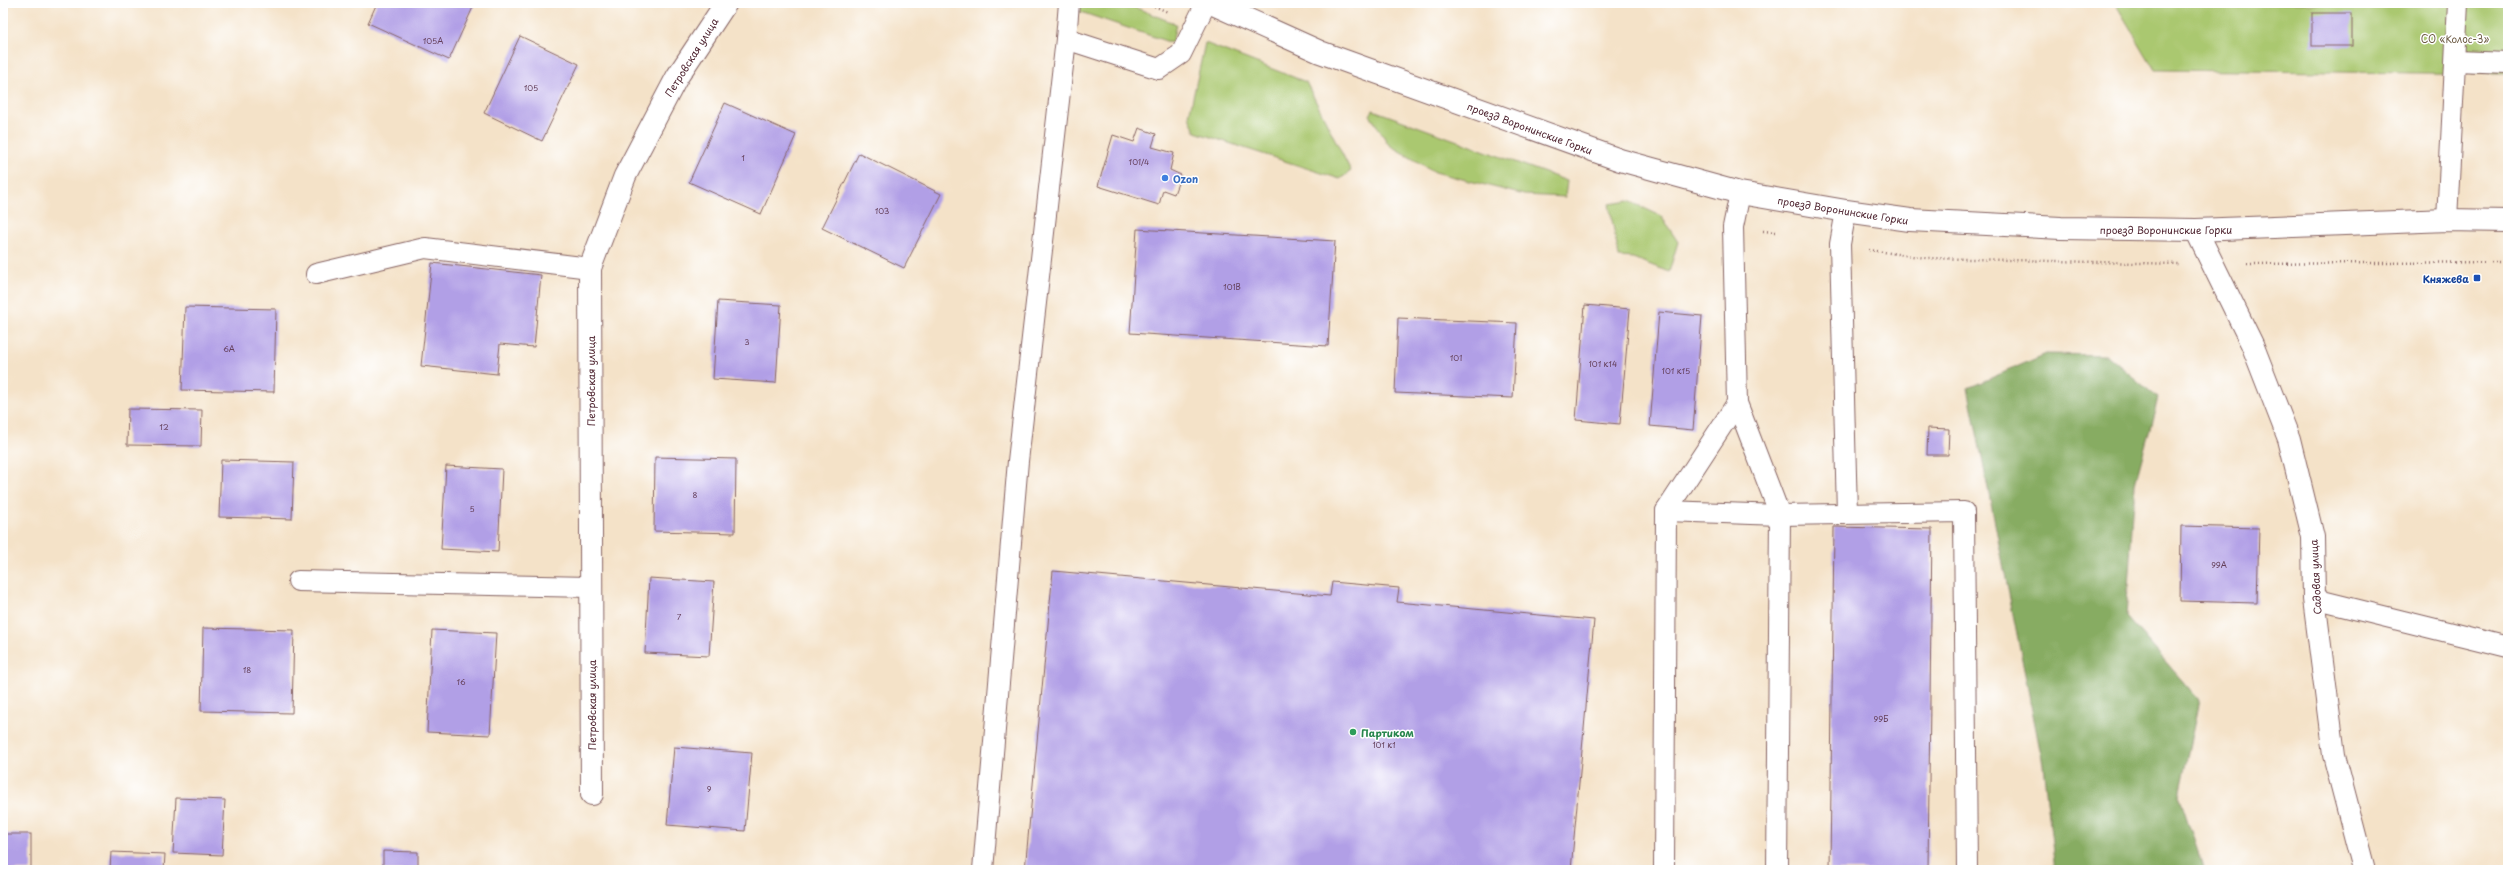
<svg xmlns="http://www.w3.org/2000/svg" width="2511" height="873" viewBox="0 0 2511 873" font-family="'Playpen Sans',sans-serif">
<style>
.green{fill:#aac86f;stroke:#7a744d}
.forest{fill:#87ac62;stroke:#686646}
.building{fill:#b19fe6}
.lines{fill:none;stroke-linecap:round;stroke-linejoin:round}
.lane-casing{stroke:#866362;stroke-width:22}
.street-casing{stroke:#866362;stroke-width:24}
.secondary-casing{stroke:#866362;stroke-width:24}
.path{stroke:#866362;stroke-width:2.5;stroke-dasharray:1 3;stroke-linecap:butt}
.lane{stroke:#fff;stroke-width:20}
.street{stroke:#fff;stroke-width:22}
.secondary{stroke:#fff;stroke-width:22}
.shop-dot{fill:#3f7fe0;stroke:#fff;stroke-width:1.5}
.transit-dot{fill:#1a4fb4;stroke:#fff;stroke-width:1.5}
.leisure-dot{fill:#2e9e5b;stroke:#fff;stroke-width:1.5}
.labels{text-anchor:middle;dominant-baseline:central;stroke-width:3;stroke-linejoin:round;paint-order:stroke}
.number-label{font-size:8px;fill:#643f5a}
.park-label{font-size:10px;fill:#6c5a43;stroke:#fff}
.street-label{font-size:10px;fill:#4a1f2b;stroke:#fff}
.shop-label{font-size:10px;font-weight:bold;fill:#366cbe;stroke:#fff;text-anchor:start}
.transit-label{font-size:10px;font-weight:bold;fill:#164399;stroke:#fff;text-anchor:end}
.leisure-label{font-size:10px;font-weight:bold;fill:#27864d;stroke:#fff;text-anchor:start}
</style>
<rect width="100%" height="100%" fill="#fff"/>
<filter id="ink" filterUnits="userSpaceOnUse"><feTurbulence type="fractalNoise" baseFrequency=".025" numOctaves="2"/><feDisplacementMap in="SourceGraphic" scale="8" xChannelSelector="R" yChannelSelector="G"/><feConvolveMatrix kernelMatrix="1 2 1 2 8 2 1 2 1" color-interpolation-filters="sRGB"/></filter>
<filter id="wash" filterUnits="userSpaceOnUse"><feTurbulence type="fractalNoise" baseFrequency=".012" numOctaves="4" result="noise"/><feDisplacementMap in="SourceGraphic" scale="16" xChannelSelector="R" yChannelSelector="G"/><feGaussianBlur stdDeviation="0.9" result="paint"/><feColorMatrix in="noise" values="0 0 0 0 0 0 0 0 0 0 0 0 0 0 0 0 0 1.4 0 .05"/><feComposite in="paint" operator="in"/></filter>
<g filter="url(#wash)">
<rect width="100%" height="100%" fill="#f4e2c8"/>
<g class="green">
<path d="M1078,3H1124L1176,24L1172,43L1078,11Z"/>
<path d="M2115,3H2508V74L2155,70Z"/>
<path d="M1205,43L1306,82L1351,171L1340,179L1195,132L1189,116Z"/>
<path d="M1373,110L1567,181L1565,197L1524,195L1435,172L1389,145L1370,115Z"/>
<path d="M1629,201L1661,216L1678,242L1669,272L1633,258L1619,257L1609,204Z"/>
</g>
<path class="forest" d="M2046,354L2107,355L2158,398L2135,484L2126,616L2199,700L2179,795L2204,870H2055L2043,765L1968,388Z"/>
<g id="blocks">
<g class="building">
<path d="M377,3H475L449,60L368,23Z"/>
<rect x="2312" y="13" width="40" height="33"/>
<path d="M520,36L579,64L542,141L484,113Z"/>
<path d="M725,103L796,135L761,214L689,182Z"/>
<path d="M1139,128L1156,134L1152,147L1174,153L1170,170L1181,175L1174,194L1163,190L1159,205L1098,186L1113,135L1134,142Z"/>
<path d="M859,153L941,194L904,268L822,228Z"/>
<path d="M1137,229L1335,241L1328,346L1130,333Z"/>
<path d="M432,263L541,275L534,347L500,344L497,374L421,366Z"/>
<path d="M718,301L781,305L776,383L713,379Z"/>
<path d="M1585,305L1630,309L1620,424L1576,420Z"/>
<path d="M185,307L276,309L274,392L182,390Z"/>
<path d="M1659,312L1702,316L1693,430L1650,426Z"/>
<path d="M1398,318L1517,323L1513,398L1395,393Z"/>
<path d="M128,409L202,410L201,446L127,445Z"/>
<path d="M1928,428L1949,429L1948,455H1927Z"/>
<path d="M655,457L736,459L735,533L654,531Z"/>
<path d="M221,460L294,462L292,519L219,517Z"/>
<path d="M446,466L502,469L498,552L441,549Z"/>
<path d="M2181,526L2259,528L2257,603L2180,601Z"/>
<path d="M1834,527L1932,529L1928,870H1830Z"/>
<path d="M1053,571L1330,596L1332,582L1399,588L1397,602L1594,620L1571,870H1025Z"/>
<path d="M649,578L714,582L709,656L645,653Z"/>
<path d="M203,628L294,630L292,713L201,711Z"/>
<path d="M432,630L496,633L490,735L427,732Z"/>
<path d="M674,747L752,753L745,831L667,825Z"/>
<path d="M176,798L225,800L222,855L173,853Z"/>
<rect x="3" y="834" width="28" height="36"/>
<path d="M383,851L418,852V870H383Z"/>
<path d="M111,852L165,854L164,870H110Z"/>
</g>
</g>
</g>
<g filter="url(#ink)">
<use href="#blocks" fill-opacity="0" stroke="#866362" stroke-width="1"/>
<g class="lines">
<defs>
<g id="lane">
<path d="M1069,3L1066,39L1159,69L1181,54L1206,3"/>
<path d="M2456,61L2508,63"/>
<path d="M1740,193L1733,227L1737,403L1780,515L1777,870"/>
<path d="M1846,211L1840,244L1847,513"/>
<path d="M2447,220L2458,3"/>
<path d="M316,274L425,248L590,268"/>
<path d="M1666,511L1780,515L1964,512L1967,870"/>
<path d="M298,581L591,587"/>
<path d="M2314,599L2508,647"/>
<path d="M983,870L1018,461L1066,39"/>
<path d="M1664,870L1666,511L1737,403"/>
</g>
<g id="street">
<path d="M2196,230L2252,344L2289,439L2313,537L2314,599L2334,755L2364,870"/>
<path d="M592,794L590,268L625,176L677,77L726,3"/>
</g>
<path id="secondary" d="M1211,3L1320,52L1620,160L1740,193L1846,211L1910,220L2061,228L2196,230L2447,220L2508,221"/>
</defs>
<use href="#lane" class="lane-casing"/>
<use href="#street" class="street-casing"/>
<use href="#secondary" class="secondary-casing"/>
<g class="path">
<path d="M1147,3L1168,12"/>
<path d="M1763,231L1776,232"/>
<path d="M1869,250L1926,258L2180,264"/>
<path d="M2247,264L2508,262"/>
</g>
<use href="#lane" class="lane"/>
<use href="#street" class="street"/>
<use href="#secondary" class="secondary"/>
</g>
</g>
<circle class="shop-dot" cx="1165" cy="178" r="4"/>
<rect class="transit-dot" x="2473" y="274" width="8" height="8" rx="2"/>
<circle class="leisure-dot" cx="1353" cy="732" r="4"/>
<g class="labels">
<g class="number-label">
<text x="433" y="41">105А</text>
<text x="531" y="88">105</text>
<text x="743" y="158">1</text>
<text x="1139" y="162">101/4</text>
<text x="882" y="211">103</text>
<text x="1232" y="287">101В</text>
<text x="747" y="342">3</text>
<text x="229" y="349">6А</text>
<text x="1456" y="358">101</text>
<text x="1603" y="364">101 к14</text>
<text x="1676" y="371">101 к15</text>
<text x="164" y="427">12</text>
<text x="695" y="495">8</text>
<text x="472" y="509">5</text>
<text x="2219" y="565">99А</text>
<text x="679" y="617">7</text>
<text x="247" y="670">18</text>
<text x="461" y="682">16</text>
<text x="1881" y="719">99Б</text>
<text x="1384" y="745">101 к1</text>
<text x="709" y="789">9</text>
</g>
<g class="park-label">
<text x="2455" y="38">СО «Колос-3»</text>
</g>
<g class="street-label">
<text transform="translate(691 57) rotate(-58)">Петровская улица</text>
<text transform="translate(1530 128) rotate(20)">проезд Воронинские Горки</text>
<text transform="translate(1843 210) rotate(9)">проезд Воронинские Горки</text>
<text x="2166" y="229">проезд Воронинские Горки</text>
<text transform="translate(590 381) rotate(-90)">Петровская улица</text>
<text transform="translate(2315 577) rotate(-93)">Садовая улица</text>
<text transform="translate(591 705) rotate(-90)">Петровская улица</text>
</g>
<g class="shop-label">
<text x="1173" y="178">Ozon</text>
</g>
<g class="transit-label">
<text x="2469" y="278">Княжева</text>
</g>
<g class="leisure-label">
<text x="1361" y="732">Партиком</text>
</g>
</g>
<rect width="2511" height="873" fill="none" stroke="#fff" stroke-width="16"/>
</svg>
